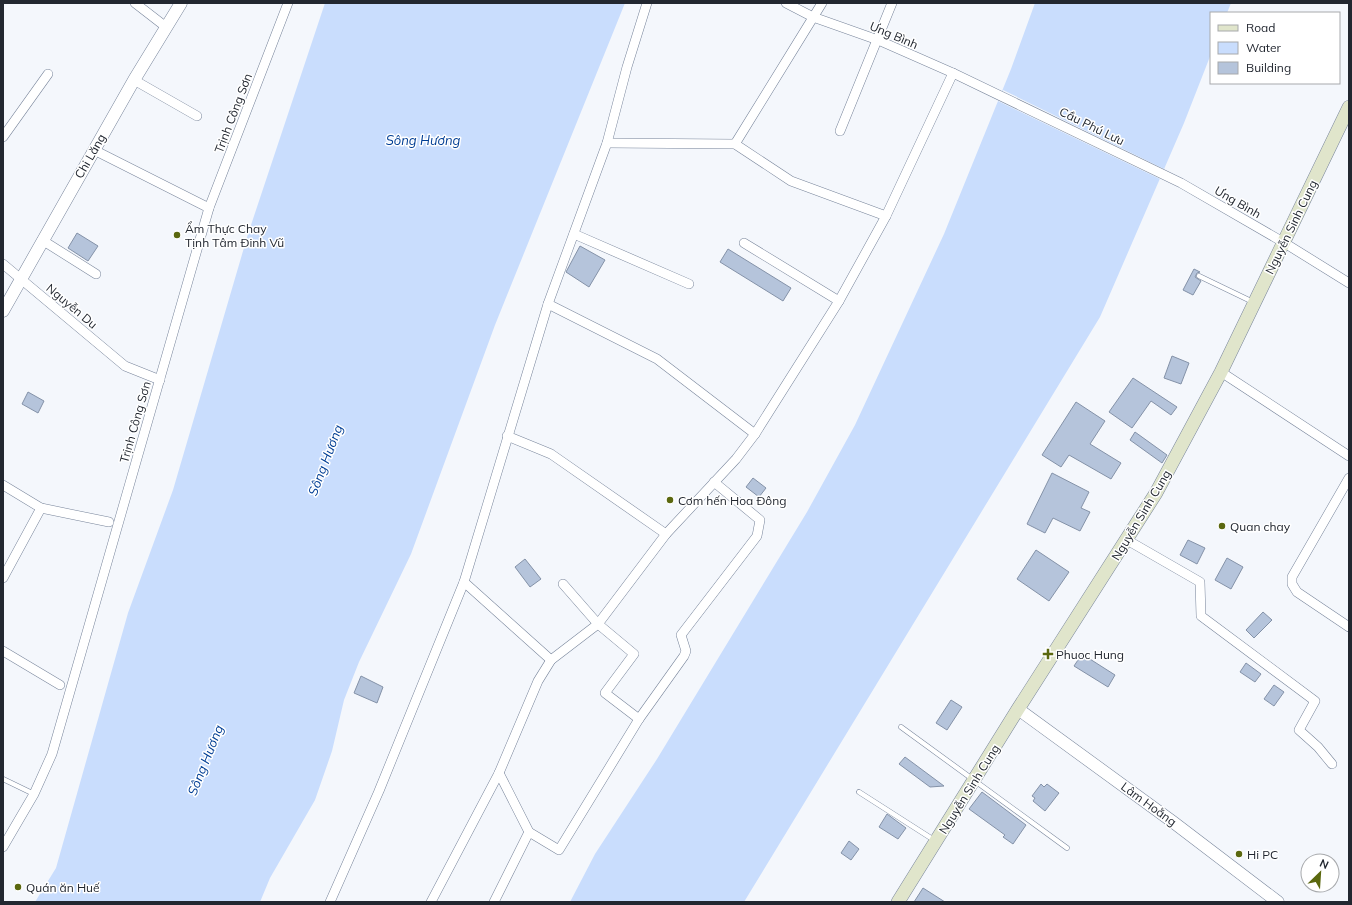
<svg xmlns="http://www.w3.org/2000/svg" width="1352" height="905" viewBox="0 0 1352 905" font-family="Mulish,sans-serif">
<style>
.water{fill:#c9ddfd}
.pier{fill:#f4f7fc}
.building{fill:#b5c4db;stroke:#8492a8}
.lines{fill:none;stroke-linecap:round;stroke-linejoin:round}
.service-casing{stroke:#78859b;stroke-width:5.5}
.minor-casing{stroke:#78859b;stroke-width:10}
.tertiary-casing{stroke:#78859b;stroke-width:13}
.secondary-casing{stroke:#78859b;stroke-width:14}
.service{stroke:#fff;stroke-width:4.5}
.minor{stroke:#fff;stroke-width:9}
.tertiary{stroke:#fff;stroke-width:12}
.secondary{stroke:#e0e5cb;stroke-width:13}
.poi-dot{fill:#5b680f;stroke:#fff;stroke-width:1.5}
.labels{text-anchor:middle;dominant-baseline:central;stroke-width:3;stroke-linejoin:round;paint-order:stroke}
.street-label{font-size:12px;fill:#222730;stroke:#fff}
.poi-label{font-size:12px;fill:#222730;stroke:#fff;text-anchor:start}
.water-label{font-size:13px;font-style:italic;fill:#003e94;stroke:#fff}
</style>
<rect width="100%" height="100%" fill="#f4f7fc"/>
<g class="water">
<path d="M325,3H625L495,325L411,554L359,662L344,700L332,751L315,800L270,878L260,902H35L56,868L128,613L173,490L248,234Z"/>
<path d="M1035,3H1231L1227,13H1211V54L1184,123L1100,317L744,902H570L595,854L657,759L807,512L855,425L944,234L1011,69Z"/>
</g>
<path class="pier" d="M1003,90L1164,169L1160,179L998,101Z"/>
<g class="building">
<path d="M77,233L98,246L88,261L68,248Z"/>
<path d="M580,246L605,260L589,287L566,272Z"/>
<path d="M728,249L791,288L783,301L720,262Z"/>
<path d="M1194,269L1200,272L1197,273L1195,277L1201,281L1193,295L1183,290Z"/>
<path d="M1172,356L1189,363L1181,384L1164,378Z"/>
<path d="M1133,378L1177,407L1171,415L1151,401L1132,428L1109,412Z"/>
<path d="M28,392L44,401L38,413L22,404Z"/>
<path d="M1076,402L1105,421L1090,444L1121,463L1111,479L1069,455L1061,467L1042,455Z"/>
<path d="M1135,432L1167,455L1162,463L1130,440Z"/>
<path d="M1052,473L1089,492L1081,508L1090,512L1080,531L1053,518L1045,533L1027,524Z"/>
<path d="M753,478L766,488L759,497L746,487Z"/>
<path d="M1188,540L1205,548L1197,564L1180,555Z"/>
<path d="M1036,550L1069,572L1049,601L1017,579Z"/>
<path d="M1227,558L1243,567L1231,589L1215,580Z"/>
<path d="M525,559L541,579L530,587L515,567Z"/>
<path d="M1263,612L1272,620L1254,638L1246,630Z"/>
<path d="M1082,654L1115,675L1108,687L1074,666Z"/>
<path d="M1246,663L1261,674L1255,682L1240,672Z"/>
<path d="M361,676L383,687L377,703L354,693Z"/>
<path d="M1274,685L1284,692L1274,706L1264,699Z"/>
<path d="M951,700L962,707L947,730L936,723Z"/>
<path d="M905,757L944,786L930,787L899,764Z"/>
<path d="M1041,784L1044,787L1047,784L1059,793L1045,811L1033,801L1035,798L1032,796Z"/>
<path d="M982,792L1026,825L1013,844L1003,837L1005,835L969,809Z"/>
<path d="M887,814L906,828L898,839L879,827Z"/>
<path d="M849,841L859,849L851,860L841,853Z"/>
<path d="M923,888L945,902H914Z"/>
</g>
<g class="lines">
<defs>
<g id="service">
<path d="M1199,276L1253,302"/>
<path d="M901,727L1067,848"/>
<path d="M3,779L34,794"/>
<path d="M859,792L934,840"/>
</g>
<g id="minor">
<path d="M135,3L166,27"/>
<path d="M786,3L813,17L878,40L953,73L1181,183L1283,242L1349,283"/>
<path d="M134,80L197,116"/>
<path d="M840,131L892,3"/>
<path d="M3,137L48,74"/>
<path d="M607,143L735,144L791,181L886,216"/>
<path d="M735,144L822,3"/>
<path d="M94,150L209,208"/>
<path d="M574,234L689,284"/>
<path d="M42,240L96,274"/>
<path d="M744,243L839,301"/>
<path d="M3,264L125,366L160,380"/>
<path d="M548,304L657,359L755,434"/>
<path d="M1221,372L1349,456"/>
<path d="M507,436L551,454L666,534"/>
<path d="M1349,478L1292,577V584L1297,592L1349,627"/>
<path d="M3,485L41,508L109,522"/>
<path d="M1127,540L1200,582L1201,616L1315,701L1299,730L1318,747L1332,764"/>
<path d="M3,578L41,508"/>
<path d="M464,582L551,660"/>
<path d="M563,584L598,624L634,654L605,693L639,719"/>
<path d="M3,651L60,685"/>
<path d="M499,773L529,832L559,850L639,719L684,656L686,651L681,635L757,536L760,520L714,482"/>
<path d="M3,847L34,794L52,754L209,208L288,3"/>
<path d="M330,902L379,791L464,582L548,304L607,143L627,67L647,3"/>
<path d="M431,902L499,773L538,681L551,660L598,624L666,534L736,459L755,434L839,301L886,216L953,73"/>
<path d="M494,902L529,832"/>
</g>
<g id="tertiary">
<path d="M3,311L134,80L181,3"/>
<path d="M1018,709L1173,822L1278,902"/>
</g>
<path id="secondary" d="M898,902L1018,709L1156,493L1221,372L1349,107"/>
</defs>
<use href="#service" class="service-casing"/>
<use href="#minor" class="minor-casing"/>
<use href="#tertiary" class="tertiary-casing"/>
<use href="#secondary" class="secondary-casing"/>
<use href="#service" class="service"/>
<use href="#minor" class="minor"/>
<use href="#tertiary" class="tertiary"/>
<use href="#secondary" class="secondary"/>
</g>
<g class="poi-dot">
<circle cx="177" cy="235" r="4"/>
<circle cx="670" cy="500" r="4"/>
<circle cx="1222" cy="526" r="4"/>
<path d="M1046 648h4v4h4v4h-4v4h-4v-4h-4v-4h4z"/>
<circle cx="1239" cy="854" r="4"/>
<circle cx="18" cy="887" r="4"/>
</g>
<g class="labels">
<g class="street-label">
<text transform="translate(894 35) rotate(23)">Ưng Bình</text>
<text transform="translate(233 113) rotate(-69)">Trịnh Công Sơn</text>
<text transform="translate(1092 126) rotate(26)">Cầu Phú Lưu</text>
<text transform="translate(90 156) rotate(-60)">Chi Lăng</text>
<text transform="translate(1238 202) rotate(30)">Ưng Bình</text>
<text transform="translate(1291 227) rotate(-64)">Nguyễn Sinh Cung</text>
<text transform="translate(72 306) rotate(40)">Nguyễn Du</text>
<text transform="translate(135 422) rotate(-74)">Trịnh Công Sơn</text>
<text transform="translate(1141 515) rotate(-59)">Nguyễn Sinh Cung</text>
<text transform="translate(969 789) rotate(-58)">Nguyễn Sinh Cung</text>
<text transform="translate(1149 804) rotate(36)">Lâm Hoằng</text>
</g>
<g class="poi-label">
<text x="185" y="228">Ẩm Thực Chay<tspan x="185" dy="14">Tịnh Tâm Đinh Vũ</tspan></text>
<text x="678" y="500">Cơm hến Hoa Đông</text>
<text x="1230" y="526">Quan chay</text>
<text x="1056" y="654">Phuoc Hung</text>
<text x="1247" y="854">Hi PC</text>
<text x="26" y="887">Quán ăn Huế</text>
</g>
<g class="water-label">
<text x="423" y="140">Sông Hương</text>
<text transform="translate(325 460) rotate(-69)">Sông Hương</text>
<text transform="translate(205 760) rotate(-68)">Sông Hương</text>
</g>
</g>
<rect width="1352" height="905" fill="none" stroke="#222730" stroke-width="8"/>
<rect x="1210" y="12" width="130" height="72" fill="#ffffff" stroke="#a7a9ac"/>
<rect x="1218" y="25" width="20" height="6" fill="#e0e5cb" stroke="#a7a9ac"/>
<text x="1246" y="32" font-size="12" fill="#222730">Road</text>
<rect x="1218" y="42" width="20" height="12" fill="#c9ddfd" stroke="#a7a9ac"/>
<text x="1246" y="52" font-size="12" fill="#222730">Water</text>
<rect x="1218" y="62" width="20" height="12" fill="#b5c4db" stroke="#a7a9ac"/>
<text x="1246" y="72" font-size="12" fill="#222730">Building</text>
<g transform="translate(1320 873) rotate(25)"><circle r="19" fill="#ffffff" stroke="#a7a9ac"/>
<path d="M0-3L7 15L0 10L-7 15Z" fill="#5b680f"/>
<text y="-6" font-size="11" font-weight="bold" text-anchor="middle" fill="#222730">N</text>
</g>
</svg>
